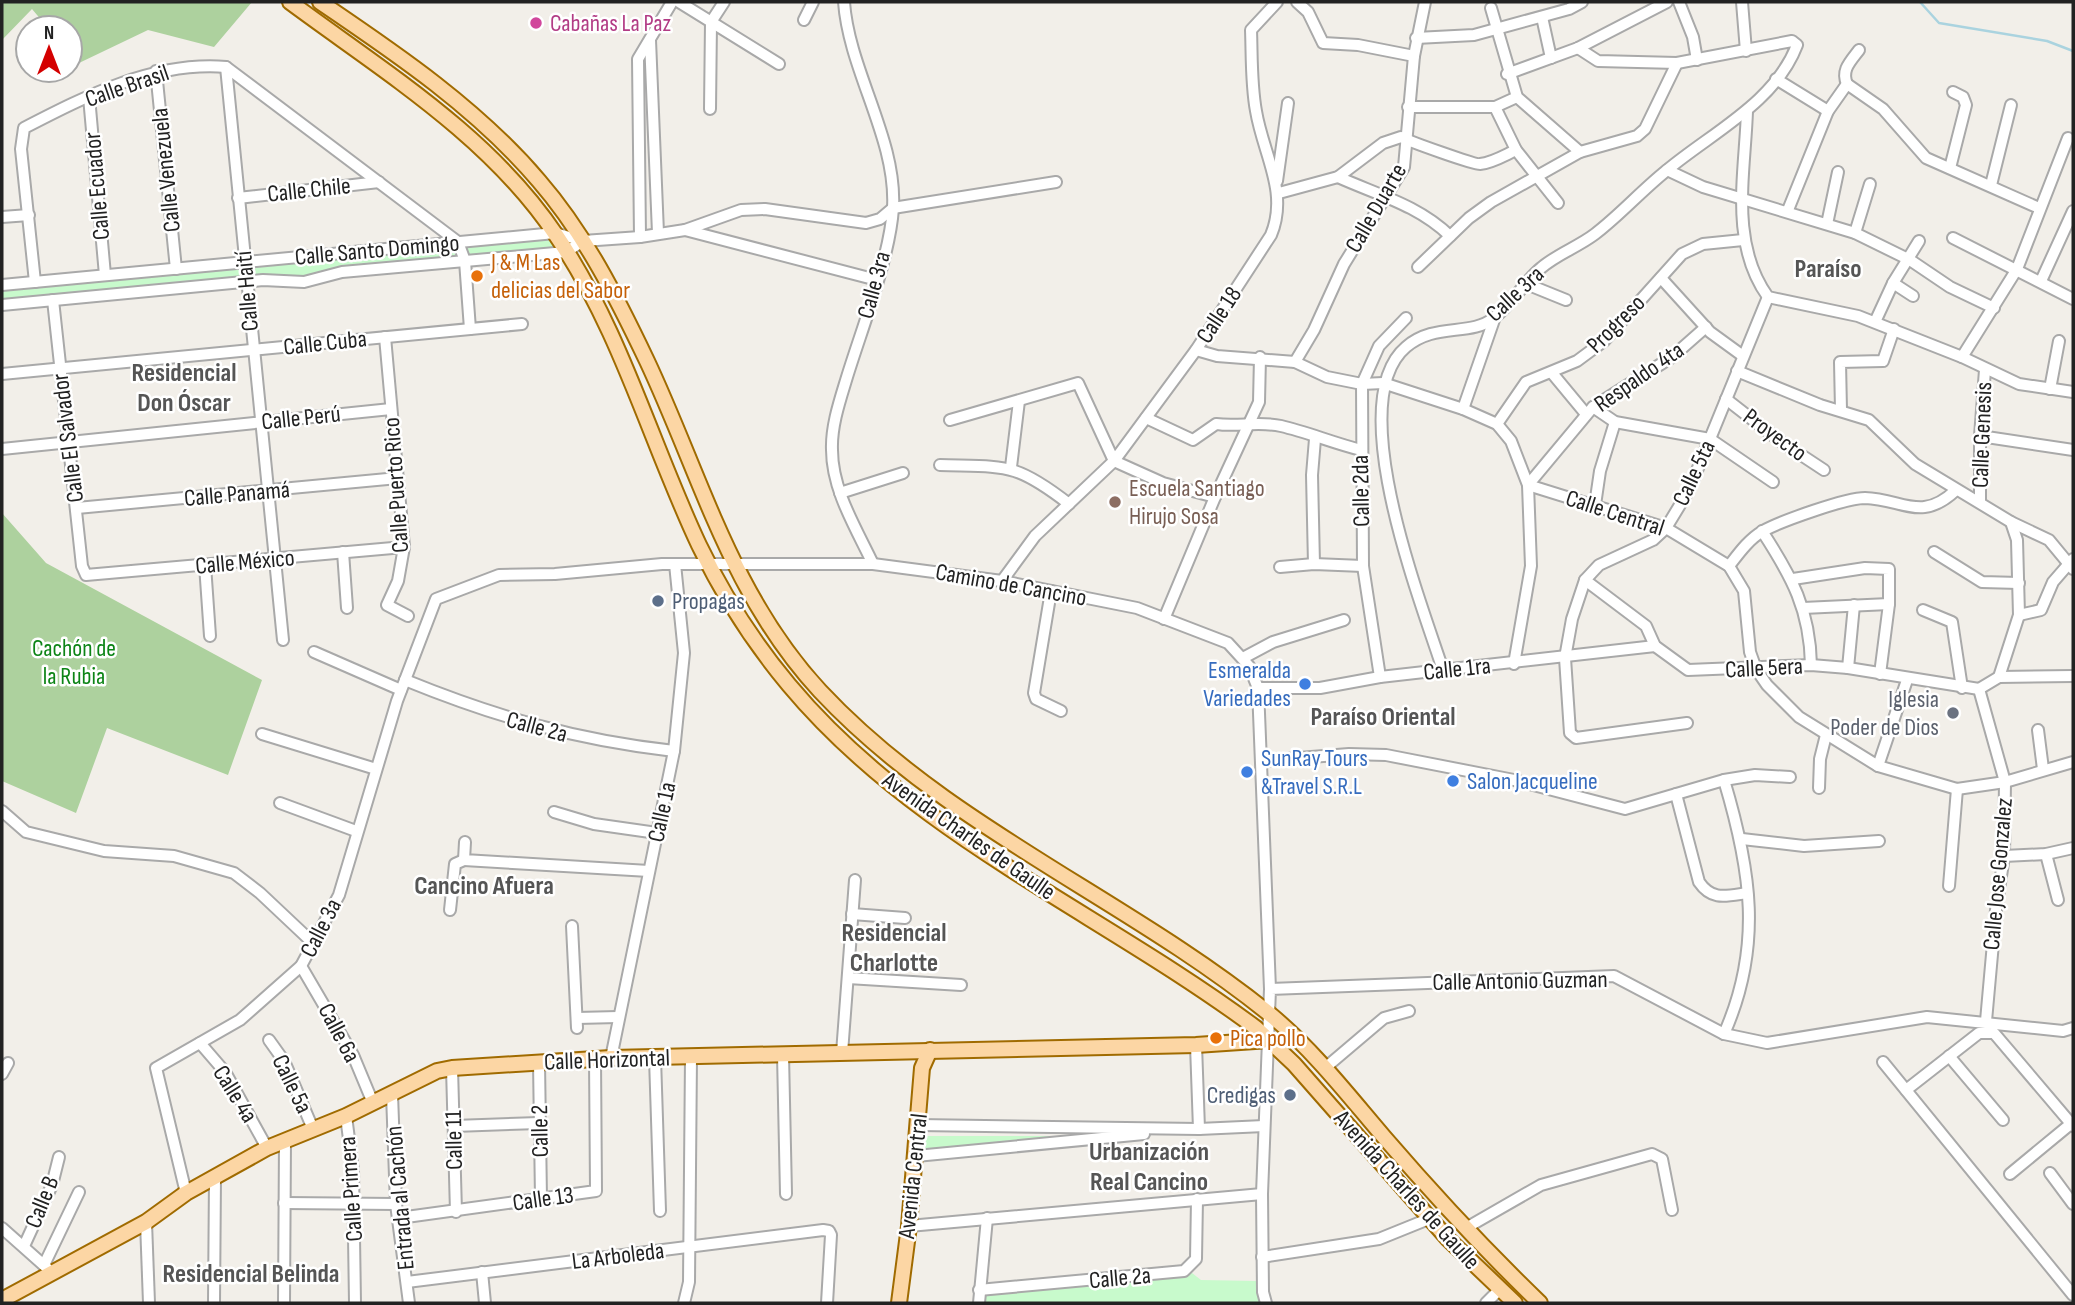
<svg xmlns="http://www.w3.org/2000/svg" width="2075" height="1305" viewBox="0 0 2075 1305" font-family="'Sofia Sans Condensed',sans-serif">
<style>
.forest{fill:#add19e}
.park{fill:#c8facc}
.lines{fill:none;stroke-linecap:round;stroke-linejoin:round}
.stream{stroke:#aad3df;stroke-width:2.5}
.minor-casing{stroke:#a9a9a9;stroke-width:14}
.major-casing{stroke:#a06b00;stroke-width:18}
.minor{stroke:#fff;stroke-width:10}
.major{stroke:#fcd6a4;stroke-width:14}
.hotel-dot{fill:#d1479c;stroke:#fff;stroke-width:2.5}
.food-dot{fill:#e8710a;stroke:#fff;stroke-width:2.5}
.education-dot{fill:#8d6e63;stroke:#fff;stroke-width:2.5}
.service-dot{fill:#5c6f8a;stroke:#fff;stroke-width:2.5}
.shop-dot{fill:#3f7fe0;stroke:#fff;stroke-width:2.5}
.worship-dot{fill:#6b7280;stroke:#fff;stroke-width:2.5}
.labels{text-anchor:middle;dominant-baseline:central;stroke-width:5;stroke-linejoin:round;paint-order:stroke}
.hotel-label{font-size:24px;fill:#b23c85;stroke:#fff;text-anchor:start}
.street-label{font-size:24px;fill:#222;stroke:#fff}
.food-label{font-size:24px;fill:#c56008;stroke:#fff;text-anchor:start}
.education-label{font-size:24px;fill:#785e54;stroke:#fff;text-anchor:start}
.service-label{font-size:24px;fill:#4e5e75;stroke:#fff;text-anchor:start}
.park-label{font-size:24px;fill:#0c8416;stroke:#fff}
.shop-label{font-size:24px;fill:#366cbe;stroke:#fff;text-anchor:start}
.worship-label{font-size:24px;fill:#5b616d;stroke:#fff;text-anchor:end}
.neighbourhood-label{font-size:26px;font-weight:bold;fill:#555;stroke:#fff}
</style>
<rect width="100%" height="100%" fill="#f2efe9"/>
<g class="forest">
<path d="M2,2H252L214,47L148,30L79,63L70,53V28H48L32,9L2,40Z"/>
<path d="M2,513L46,563L262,680L228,775L107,728L76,813L2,781Z"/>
</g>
<g class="park">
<path d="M554,236L563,251L2,304V287Z"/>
<path d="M924,1136H1142L921,1158Z"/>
<path d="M1192,1273L1201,1280L1258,1281L1264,1303H981L982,1290Z"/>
</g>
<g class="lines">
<path class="stream" d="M1920,2L1939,23L2047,41L2073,51"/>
<defs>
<g id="minor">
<path d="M679,2L779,64"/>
<path d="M844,2C849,71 897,139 893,208C890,257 862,328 847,377C840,400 831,426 832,450C832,490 856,528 873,564"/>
<path d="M1297,2L1308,12L1323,43L1358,45L1414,56"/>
<path d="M1679,2L1693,37L1697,60"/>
<path d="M1742,2L1746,51"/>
<path d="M1491,8L1517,97L1580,152"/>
<path d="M1542,17L1551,58"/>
<path d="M804,20L813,2"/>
<path d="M1416,38L1474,35L1569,9L1582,2"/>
<path d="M650,40L658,233"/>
<path d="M226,67L283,640"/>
<path d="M156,71L176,269"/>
<path d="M1507,74L1578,48L1667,2"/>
<path d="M1776,79L1828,111"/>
<path d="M1847,84C1841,70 1850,62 1859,50"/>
<path d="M89,97L105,275"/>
<path d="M1408,107H1495L1517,97"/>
<path d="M1495,107L1516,150L1558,203"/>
<path d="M710,109L711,22L724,2"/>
<path d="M1747,111C1745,173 1729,243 1768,297L1858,316L1962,357L2019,384L2073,392"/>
<path d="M1950,168L1966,105L1963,97L1953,92"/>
<path d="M1667,170L1703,187L1855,233L1910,260L1950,287L1994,308"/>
<path d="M1338,177C1378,195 1418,205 1450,236"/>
<path d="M1277,181L1288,103"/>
<path d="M1991,185L2011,105"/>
<path d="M1279,193L1338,177L1383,143L1401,137C1408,141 1475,165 1480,164C1492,163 1505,155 1516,150"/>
<path d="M238,198L379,182"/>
<path d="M1788,210L1828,111L1847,84L1883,109L1926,158L2039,208"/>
<path d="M2,217L29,215"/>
<path d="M1827,224L1838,172"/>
<path d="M685,230L877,280"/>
<path d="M1855,233L1870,184"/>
<path d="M640,237L638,59L672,2"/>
<path d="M1953,238L2073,299"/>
<path d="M1418,267L1469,218L1491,202L1580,152L1637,136L1645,129L1677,63"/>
<path d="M1661,278L1710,332L1743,356"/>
<path d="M2041,281L2073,211"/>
<path d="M35,282L21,149L24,128C86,96 154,61 226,67L458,242L465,261L470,329"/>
<path d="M1524,283L1566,300"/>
<path d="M1893,283L1913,296"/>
<path d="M2,285L555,233L583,241L640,237L685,230L741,210L765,209L866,223L880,219L893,208L1056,182"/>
<path d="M53,300L82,566L86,575L404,547"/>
<path d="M2,305L263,280L304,282L342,272L566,252L583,241"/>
<path d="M1875,322L1893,283L1919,241"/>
<path d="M385,337L404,547L398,581L387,605L408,616"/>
<path d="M1196,350L1217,356L1295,362L1327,377L1362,384L1383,383L1463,409L1497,424L1511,441L1528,485L1666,528L1729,566L1744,591L1750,652L1756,669L1767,685L1799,717L1878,766L1957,789L2005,782L2073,762"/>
<path d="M1962,357L2017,269L2068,138"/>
<path d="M1295,362L1314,330L1344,264L1404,167L1414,56L1425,2"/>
<path d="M1737,371L1820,405L1869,420L1915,464L2011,522L2049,540L2073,569"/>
<path d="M1552,373L1586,414"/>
<path d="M2,374L522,324"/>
<path d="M2050,389L2059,341"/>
<path d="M1726,399L1780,441L1824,470"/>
<path d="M1593,407L1615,422L1710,439L1773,482"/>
<path d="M1463,409L1495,317"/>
<path d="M1841,410L1840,362L1883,361L1894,329"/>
<path d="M1146,418L1193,440L1216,424C1238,427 1259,421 1281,426C1307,432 1333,443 1361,450"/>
<path d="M950,420L1078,383L1114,461L1163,483L1215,497"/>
<path d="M1497,424L1526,382L1577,361L1604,341L1682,254L1703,244L1743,240"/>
<path d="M1980,436L2073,450"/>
<path d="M2,449L391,409"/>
<path d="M940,465C1006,467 1015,462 1069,504"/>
<path d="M1011,467L1019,401"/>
<path d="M840,493L903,473"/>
<path d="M1980,501V436L1985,370"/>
<path d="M1595,505L1600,471L1615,422"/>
<path d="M77,508L398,478"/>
<path d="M1762,531C1792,577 1810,610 1811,665"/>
<path d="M343,552L347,608"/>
<path d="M1934,552L1982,582L2019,583"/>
<path d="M1314,564L1312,475L1315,439"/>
<path d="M205,565L210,636"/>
<path d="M1729,566C1739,553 1749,539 1763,531C1781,521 1846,498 1865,498C1903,499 1921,523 1956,490"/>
<path d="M1280,567L1314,564L1363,566"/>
<path d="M1793,579L1865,568L1889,569V604L1880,674"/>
<path d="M1585,580L1646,626L1655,646L1688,670L1811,665L1848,668L1979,689"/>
<path d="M1002,581L1035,536L1114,461L1196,350L1271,235C1289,192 1263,154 1256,111C1251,84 1252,56 1251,30L1277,2"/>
<path d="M1051,591L1034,693L1036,699L1061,711"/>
<path d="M1803,608L1889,604"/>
<path d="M1923,610L1952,622L1962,688"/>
<path d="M2019,615L2041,610L2053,582L2073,559"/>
<path d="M1164,619L1215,497L1259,402L1260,357"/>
<path d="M314,652L401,690"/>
<path d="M1243,658L1273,642L1344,620"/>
<path d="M1514,664L1531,566L1528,485L1593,407L1672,357L1706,327"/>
<path d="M1848,668L1854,605"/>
<path d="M1443,670C1421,602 1342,401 1406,347C1435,322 1470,337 1494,318C1512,304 1524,282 1541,268C1557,254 1578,247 1595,234C1620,215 1641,191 1666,171C1711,133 1775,103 1797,45L1792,41L1677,63L1598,61L1578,48"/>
<path d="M1380,677L1363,566L1362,384L1379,346L1406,318"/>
<path d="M1999,677L2019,615L2017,540L2011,522"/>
<path d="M405,680C496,717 576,740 674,751"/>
<path d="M1258,688H1320L1380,677L1655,646"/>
<path d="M1979,689L2005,782L2004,856L1996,910L1986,1021"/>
<path d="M1979,689L1999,677L2073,676"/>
<path d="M1687,723L1576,738L1570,733L1565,658L1572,619L1585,580L1599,565L1653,540L1666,528L1689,490L1768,297"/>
<path d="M2038,730L2043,769"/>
<path d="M262,734L376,769"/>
<path d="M1261,761L1349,754L1386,755L1514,780L1625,809L1724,780L1755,775L1790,777"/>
<path d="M1878,766L1907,680"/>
<path d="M1819,788L1820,759L1826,735"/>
<path d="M1676,794L1699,882C1712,901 1726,896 1747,893"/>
<path d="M280,803L356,831"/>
<path d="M2,811L26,832L104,851L174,856L234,873L260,893L312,942"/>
<path d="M554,812L594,824L657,833"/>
<path d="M1742,839L1804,846L1879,841"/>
<path d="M465,842L464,860L649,871"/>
<path d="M2046,854L2058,900"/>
<path d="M2004,856L2046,854L2073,848"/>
<path d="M1949,886L1957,789"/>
<path d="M450,910L455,864L464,860"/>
<path d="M852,914L905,918"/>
<path d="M572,926L577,1028"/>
<path d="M301,966L353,1055L373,1103"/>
<path d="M848,978L961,985"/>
<path d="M577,1018L618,1017"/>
<path d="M1724,1034C1763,946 1751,870 1724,780"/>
<path d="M269,1040L284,1061L313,1129"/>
<path d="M200,1043L225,1072L267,1148"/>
<path d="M1196,1045L1199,1129"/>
<path d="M842,1053L855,880"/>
<path d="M783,1055L786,1194"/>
<path d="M1949,1056L2003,1120"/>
<path d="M611,1058L674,751L684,653L675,564"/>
<path d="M655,1058L660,1211"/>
<path d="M539,1062L541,1199"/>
<path d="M1883,1062L2073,1295"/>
<path d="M452,1068L456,1212"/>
<path d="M1325,1068L1384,1018L1409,1011"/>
<path d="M2,1074L8,1063"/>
<path d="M1906,1090L1979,1033H1994L2073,1126"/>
<path d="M392,1094L396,1204L409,1303"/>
<path d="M346,1116L353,1170L355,1303"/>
<path d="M919,1125L1199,1129L1264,1126"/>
<path d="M454,1126L539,1123"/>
<path d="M916,1156L1144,1134"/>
<path d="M2050,1173L2073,1204"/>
<path d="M2010,1174L2073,1122"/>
<path d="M186,1193L156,1068L240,1020L301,966L339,895L397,701L436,599L499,575L555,574L662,564H873L1002,581L1137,608L1228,643L1249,666L1258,688L1270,989"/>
<path d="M284,1203L396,1204"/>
<path d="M399,1218L596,1191L595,1059"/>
<path d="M146,1222L149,1303"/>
<path d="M909,1226L1262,1194"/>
<path d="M2,1228L47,1268"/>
<path d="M1466,1228L1541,1185L1652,1154L1662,1159L1672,1210"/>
<path d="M24,1246L52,1185L59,1157"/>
<path d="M1262,1257L1379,1239L1431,1218"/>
<path d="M44,1265L79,1192"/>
<path d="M482,1272L485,1303"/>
<path d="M407,1282L823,1230L829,1231L831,1235L827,1303"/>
<path d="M979,1290L1184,1271L1196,1259L1197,1199"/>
<path d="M214,1303L215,1177"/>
<path d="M284,1303L285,1140"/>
<path d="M684,1303L689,1282L691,1057"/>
<path d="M979,1303L987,1218"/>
<path d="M1266,1303L1263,1292L1262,1194L1270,989L1614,976L1724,1034L1767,1043L1927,1017L2063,1031L2073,1028"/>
<path d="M1486,1303L1500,1289"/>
</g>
<g id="major">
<path d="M290,2C383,71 490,136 556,235C621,331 650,441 699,545C723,595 754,643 789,685C915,836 1102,913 1256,1028L1294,1064L1448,1239L1515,1303"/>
<path d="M320,2C397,54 478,109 539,181C585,234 617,298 647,361C701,476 731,595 820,691C948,828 1128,899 1272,1016C1314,1051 1348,1095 1384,1137C1434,1195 1485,1250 1540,1303"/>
<path d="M2,1300L146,1222L186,1193L267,1148L346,1116L437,1071L452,1068L611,1058L1196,1045L1270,1040"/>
<path d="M899,1303L909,1226L922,1068L930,1050"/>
</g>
</defs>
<use href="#minor" class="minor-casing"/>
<use href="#major" class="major-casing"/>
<use href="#minor" class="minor"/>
<use href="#major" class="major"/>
</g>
<circle class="hotel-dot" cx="536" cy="23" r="7"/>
<g class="food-dot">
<circle cx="477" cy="276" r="7"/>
<circle cx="1216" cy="1038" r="7"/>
</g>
<circle class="education-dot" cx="1115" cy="502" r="7"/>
<g class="service-dot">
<circle cx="658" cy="601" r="7"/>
<circle cx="1290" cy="1095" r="7"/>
</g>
<g class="shop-dot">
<circle cx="1305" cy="684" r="7"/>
<circle cx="1247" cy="772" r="7"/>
<circle cx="1453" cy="781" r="7"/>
</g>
<circle class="worship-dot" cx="1953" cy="713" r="7"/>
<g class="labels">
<g class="hotel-label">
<text x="550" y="23">Cabañas La Paz</text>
</g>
<g class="street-label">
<text transform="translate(127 86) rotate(-19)">Calle Brasil</text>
<text transform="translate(166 170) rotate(-96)">Calle Venezuela</text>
<text transform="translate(97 186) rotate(-95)">Calle Ecuador</text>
<text transform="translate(309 190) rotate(-6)">Calle Chile</text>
<text transform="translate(1376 208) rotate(-60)">Calle Duarte</text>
<text transform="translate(377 250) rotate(-5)">Calle Santo Domingo</text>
<text transform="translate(874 285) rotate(-75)">Calle 3ra</text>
<text transform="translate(247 291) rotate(-95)">Calle Haití</text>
<text transform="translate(1515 294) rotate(-43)">Calle 3ra</text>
<text transform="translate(1219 315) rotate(-57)">Calle 18</text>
<text transform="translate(1616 324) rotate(-45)">Progreso</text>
<text transform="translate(325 343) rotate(-6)">Calle Cuba</text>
<text transform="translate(1639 377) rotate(-35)">Respaldo 4ta</text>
<text transform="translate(301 418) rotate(-6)">Calle Perú</text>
<text transform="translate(1775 435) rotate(36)">Proyecto</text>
<text transform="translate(1982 435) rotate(-88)">Calle Genesis</text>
<text transform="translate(68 438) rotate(-97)">Calle El Salvador</text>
<text transform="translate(1694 473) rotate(-65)">Calle 5ta</text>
<text transform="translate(396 485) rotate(-94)">Calle Puerto Rico</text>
<text transform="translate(1361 491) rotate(-91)">Calle 2da</text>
<text transform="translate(237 494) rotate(-5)">Calle Panamá</text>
<text transform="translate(1615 513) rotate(18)">Calle Central</text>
<text transform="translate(245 562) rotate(-5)">Calle México</text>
<text transform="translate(1011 585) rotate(10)">Camino de Cancino</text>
<text transform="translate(1764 668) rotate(-3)">Calle 5era</text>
<text transform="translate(1457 669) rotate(-6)">Calle 1ra</text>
<text transform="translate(537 727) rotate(15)">Calle 2a</text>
<text transform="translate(662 812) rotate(-78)">Calle 1a</text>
<text transform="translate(969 836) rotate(35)">Avenida Charles de Gaulle</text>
<text transform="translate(1998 874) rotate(-85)">Calle Jose Gonzalez</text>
<text transform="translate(321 928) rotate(-63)">Calle 3a</text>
<text transform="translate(1520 981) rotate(-1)">Calle Antonio Guzman</text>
<text transform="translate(339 1033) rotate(62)">Calle 6a</text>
<text transform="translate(607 1060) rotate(-2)">Calle Horizontal</text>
<text transform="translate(292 1084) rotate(64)">Calle 5a</text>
<text transform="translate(235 1094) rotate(58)">Calle 4a</text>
<text transform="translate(540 1131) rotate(-91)">Calle 2</text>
<text transform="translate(454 1140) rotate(-91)">Calle 11</text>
<text transform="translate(913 1176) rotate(-84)">Avenida Central</text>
<text transform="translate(351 1189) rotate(-94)">Calle Primera</text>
<text transform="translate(1407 1190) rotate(48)">Avenida Charles de Gaulle</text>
<text transform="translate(400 1198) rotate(-95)">Entrada al Cachón</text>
<text transform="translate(543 1199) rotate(-8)">Calle 13</text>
<text transform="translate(42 1202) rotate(-68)">Calle B</text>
<text transform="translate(618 1256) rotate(-7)">La Arboleda</text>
<text transform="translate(1120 1278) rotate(-5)">Calle 2a</text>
</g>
<g class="food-label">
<text x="491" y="262">J &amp; M Las<tspan x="491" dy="28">delicias del Sabor</tspan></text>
<text x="1230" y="1038">Pica pollo</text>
</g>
<g class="education-label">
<text x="1129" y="488">Escuela Santiago<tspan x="1129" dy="28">Hirujo Sosa</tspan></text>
</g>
<g class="service-label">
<text x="672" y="601">Propagas</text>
<text x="1276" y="1095" text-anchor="end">Credigas</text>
</g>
<g class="park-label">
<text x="74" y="648">Cachón de<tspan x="74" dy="28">la Rubia</tspan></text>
</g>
<g class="shop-label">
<text x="1291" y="670" text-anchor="end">Esmeralda<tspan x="1291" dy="28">Variedades</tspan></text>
<text x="1261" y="758">SunRay Tours<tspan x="1261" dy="28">&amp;Travel S.R.L</tspan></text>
<text x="1467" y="781">Salon Jacqueline</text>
</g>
<g class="worship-label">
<text x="1939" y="699">Iglesia<tspan x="1939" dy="28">Poder de Dios</tspan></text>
</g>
<g class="neighbourhood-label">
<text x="1828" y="269">Paraíso</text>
<text x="184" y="373">Residencial<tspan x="184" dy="30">Don Óscar</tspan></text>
<text x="1383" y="717">Paraíso Oriental</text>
<text x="484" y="886">Cancino Afuera</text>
<text x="894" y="933">Residencial<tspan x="894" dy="30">Charlotte</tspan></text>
<text x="1149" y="1152">Urbanización<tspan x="1149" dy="30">Real Cancino</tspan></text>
<text x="251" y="1274">Residencial Belinda</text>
</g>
</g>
<rect width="2075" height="1305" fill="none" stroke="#222222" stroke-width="7"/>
<g transform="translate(49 49)"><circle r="33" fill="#ffffff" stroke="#a7a7a7" stroke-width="2"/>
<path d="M0-5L12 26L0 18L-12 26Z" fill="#d40000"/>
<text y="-10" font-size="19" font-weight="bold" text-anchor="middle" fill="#222222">N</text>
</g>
</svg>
